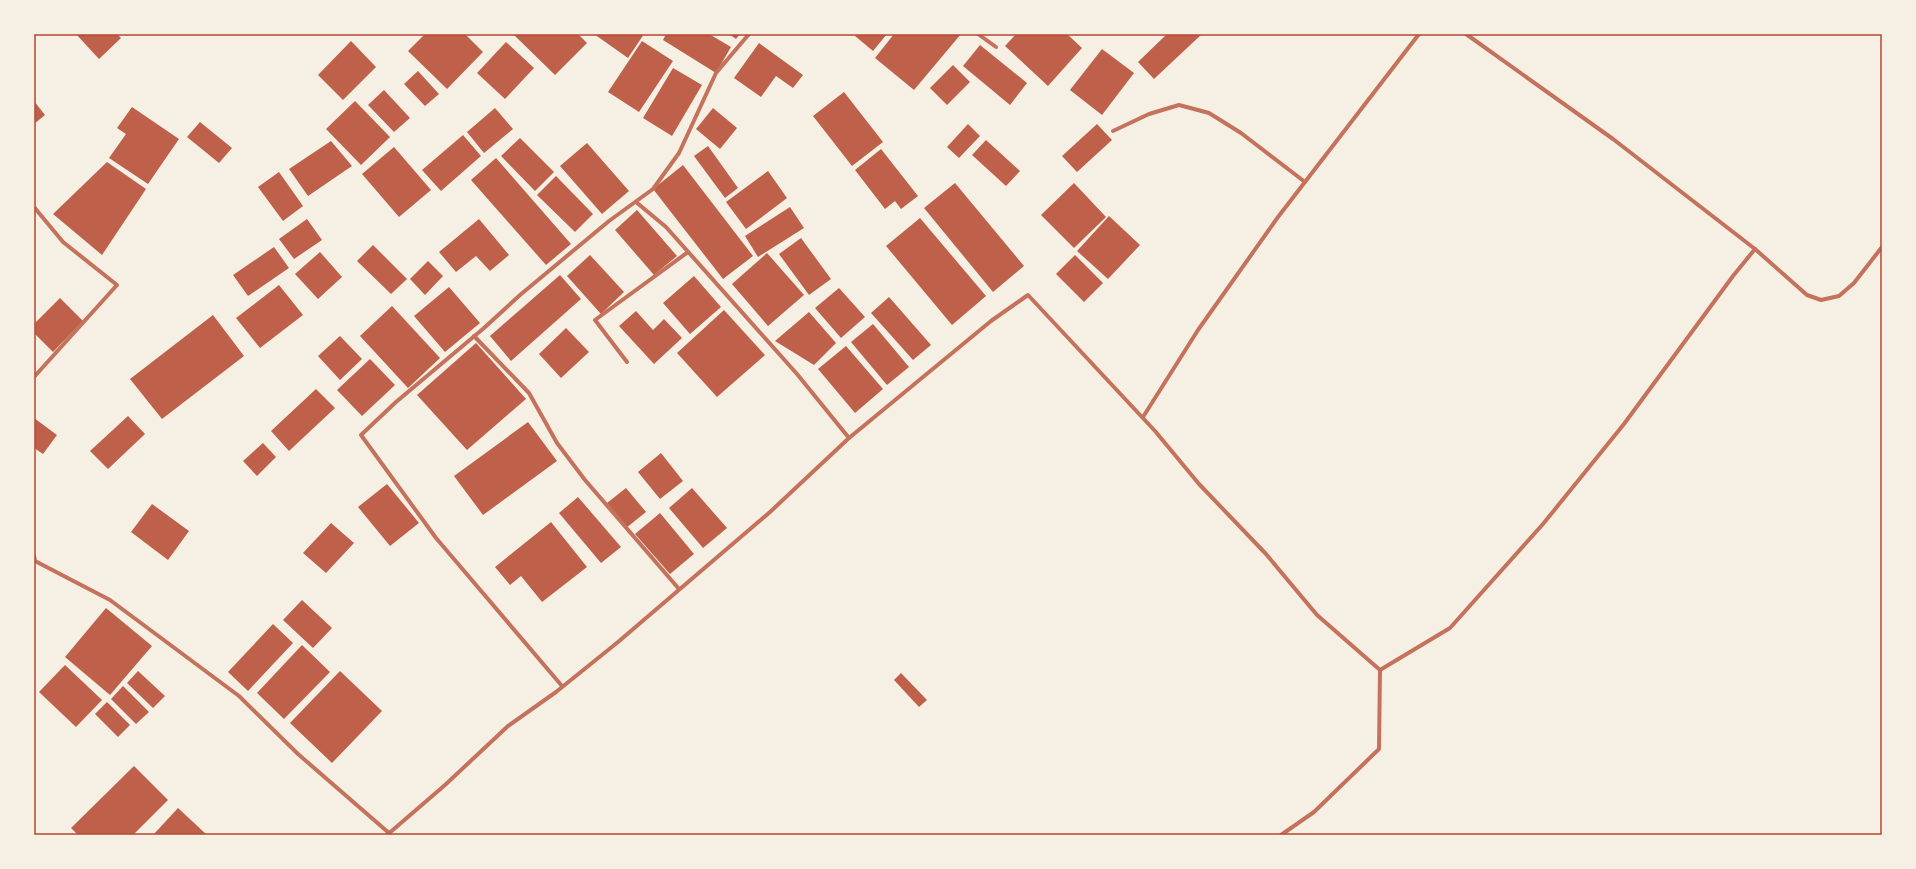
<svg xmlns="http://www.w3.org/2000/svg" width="1916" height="869" viewBox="0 0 1916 869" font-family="'Times New Roman',serif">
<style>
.building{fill:#bf614a}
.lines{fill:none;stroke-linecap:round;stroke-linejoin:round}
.minor{stroke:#c5725c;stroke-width:4}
.neatline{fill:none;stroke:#b5482f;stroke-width:1.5}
</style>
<rect width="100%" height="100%" fill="#f6efe4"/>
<g class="building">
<path d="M76,34H117L121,38L99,59Z"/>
<path d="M425,34H465L483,52L447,89L408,51Z"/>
<path d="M513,34H578L587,43L555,75Z"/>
<path d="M594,34H644L628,58Z"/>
<path d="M666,34H709L731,47L716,73L663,40Z"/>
<path d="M729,34H740L736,39Z"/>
<path d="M857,34H887L873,51L855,36Z"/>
<path d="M894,34H961L914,90L875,58Z"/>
<path d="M1016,34H1067L1082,48L1048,86L1005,46Z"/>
<path d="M1167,34H1202L1154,79L1138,62Z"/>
<path d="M351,41L376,67L343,100L318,75Z"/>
<path d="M642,41L673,61L639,112L608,92Z"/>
<path d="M506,42L534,68L505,99L477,73Z"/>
<path d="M759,43L803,75L793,88L776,76L761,97L734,78Z"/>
<path d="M980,45L1027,83L1010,105L963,66Z"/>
<path d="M1102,49L1134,73L1102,115L1070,90Z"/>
<path d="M953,65L970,82L947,105L930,88Z"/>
<path d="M673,68L702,85L672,136L643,118Z"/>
<path d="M418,71L439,94L425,106L404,84Z"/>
<path d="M384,90L410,118L394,132L368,105Z"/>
<path d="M844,92L883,142L852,166L813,116Z"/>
<path d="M34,101L45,115L34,124Z"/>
<path d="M355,101L390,137L361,165L326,129Z"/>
<path d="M132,107L179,139L148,184L109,158L126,134L117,128Z"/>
<path d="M495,108L513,129L484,153L467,132Z"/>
<path d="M713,108L737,128L720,149L696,129Z"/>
<path d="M200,122L232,148L219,163L187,137Z"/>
<path d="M968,124L980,136L959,158L947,147Z"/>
<path d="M1097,124L1112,140L1077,172L1062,156Z"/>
<path d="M463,135L481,156L441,191L422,170Z"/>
<path d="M520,138L554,172L535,191L501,156Z"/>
<path d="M986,140L1020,171L1006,186L972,155Z"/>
<path d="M331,141L352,166L308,196L289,169Z"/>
<path d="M587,143L629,191L602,214L560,166Z"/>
<path d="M708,146L738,188L725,198L694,156Z"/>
<path d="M394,147L431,190L399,217L362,174Z"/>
<path d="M881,149L918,196L901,209L895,201L885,209L855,170Z"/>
<path d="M496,158L571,244L546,265L471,180Z"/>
<path d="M107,162L146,189L102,255L53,214Z"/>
<path d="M683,165L753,256L723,279L653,189Z"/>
<path d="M768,171L787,198L746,229L726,202Z"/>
<path d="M279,172L303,206L283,221L258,187Z"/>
<path d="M556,176L593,214L575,232L537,195Z"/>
<path d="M955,183L1024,266L993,292L924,208Z"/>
<path d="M1074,183L1106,217L1074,248L1041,215Z"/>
<path d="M790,207L804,228L758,257L745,236Z"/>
<path d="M637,210L677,256L654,275L615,230Z"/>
<path d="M1109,216L1140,245L1108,279L1077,251Z"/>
<path d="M920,218L986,296L952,325L886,246Z"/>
<path d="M307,219L322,240L294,259L279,239Z"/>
<path d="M479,219L509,255L490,271L476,256L456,272L439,252Z"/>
<path d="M801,238L831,279L809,295L779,254Z"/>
<path d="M373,245L407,279L391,294L357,261Z"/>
<path d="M274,247L289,268L248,296L233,275Z"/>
<path d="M320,252L342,277L318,299L295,274Z"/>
<path d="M767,253L804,295L768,326L732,284Z"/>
<path d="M590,255L624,292L601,314L567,276Z"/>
<path d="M1075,255L1103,283L1084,302L1056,274Z"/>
<path d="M428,261L443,276L425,295L410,279Z"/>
<path d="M560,275L581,299L511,361L490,336Z"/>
<path d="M694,276L721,307L690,334L663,303Z"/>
<path d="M279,285L303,315L260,348L236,318Z"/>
<path d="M449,287L480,323L445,352L414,316Z"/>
<path d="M839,288L865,317L841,338L815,308Z"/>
<path d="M889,297L931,345L913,360L871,313Z"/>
<path d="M60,298L83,321L53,352L34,333V324Z"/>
<path d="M392,306L440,358L408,388L360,336Z"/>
<path d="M724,310L765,355L717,397L677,353Z"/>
<path d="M636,311L653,330L664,319L682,338L654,364L619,326Z"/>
<path d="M809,312L836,343L814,365L775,341Z"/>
<path d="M213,315L244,356L162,419L130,379Z"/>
<path d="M873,324L909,367L887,385L851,342Z"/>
<path d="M566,328L589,352L561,378L539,354Z"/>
<path d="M340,336L362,359L340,380L318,356Z"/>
<path d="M476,343L526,399L467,450L417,395Z"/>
<path d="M846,346L883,389L855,413L818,369Z"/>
<path d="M370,359L395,385L362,416L337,390Z"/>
<path d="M316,389L335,408L289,451L271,431Z"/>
<path d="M128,416L145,434L108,469L90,451Z"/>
<path d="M34,418L57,435L43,454L34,448Z"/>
<path d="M528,422L557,461L483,515L454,476Z"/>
<path d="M263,443L276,457L257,476L243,461Z"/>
<path d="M661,453L683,481L660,499L638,472Z"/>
<path d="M387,484L419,523L390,546L358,507Z"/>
<path d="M626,488L646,512L626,528L607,503Z"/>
<path d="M692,488L727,528L703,548L669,508Z"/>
<path d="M578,497L621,547L601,563L559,513Z"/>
<path d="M152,504L189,531L168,560L131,532Z"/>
<path d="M660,513L694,554L670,574L635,534Z"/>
<path d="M551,522L587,567L542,602L521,576L510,585L495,567Z"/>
<path d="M331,523L354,543L326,573L303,553Z"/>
<path d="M302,600L332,628L313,648L283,620Z"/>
<path d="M106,608L152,646L110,695L65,657Z"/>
<path d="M273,624L293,643L248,691L228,672Z"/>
<path d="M302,645L330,672L284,719L257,693Z"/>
<path d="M65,665L102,700L76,727L39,692Z"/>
<path d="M138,671L165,696L153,708L127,683Z"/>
<path d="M340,671L382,711L332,763L290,723Z"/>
<path d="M901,673L927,700L919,707L894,680Z"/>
<path d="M123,686L149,712L136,724L111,699Z"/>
<path d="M107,702L130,725L118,737L95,714Z"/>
<path d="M134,766L168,800L133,835H78L71,828Z"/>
<path d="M178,808L207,835H153Z"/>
</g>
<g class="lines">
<g class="minor">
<path d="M978,34L996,47"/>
<path d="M1466,34L1613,139L1755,249L1807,295L1821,300L1839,296L1854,283L1882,247"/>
<path d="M1113,131L1149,114L1179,105L1209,113L1241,133L1305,182"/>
<path d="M636,202L666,227L797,374L849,438"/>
<path d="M34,207L63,242L117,285L34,377"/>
<path d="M474,336L529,393L557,443L585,480L679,589"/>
<path d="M627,362L595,320L688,252"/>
<path d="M1143,417L1198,330L1278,217L1419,34"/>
<path d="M34,556L35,561L110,600L239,696L298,754L389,833"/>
<path d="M1380,670L1450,628L1543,524L1624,424L1733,276L1755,249"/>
<path d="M562,686L436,538L361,435L396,402L484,328L520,295L609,221L653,189L679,153L716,73L749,34"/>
<path d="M387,835L445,785L508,726L556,692L618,642L770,512L849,438L991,321L1028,295L1155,431L1199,484L1266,554L1317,615L1380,670L1379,749L1314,812L1281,835"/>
</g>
</g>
<rect width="1916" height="869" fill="none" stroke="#f6efe4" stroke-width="70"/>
<rect x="35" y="35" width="1846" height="799" class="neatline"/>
</svg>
